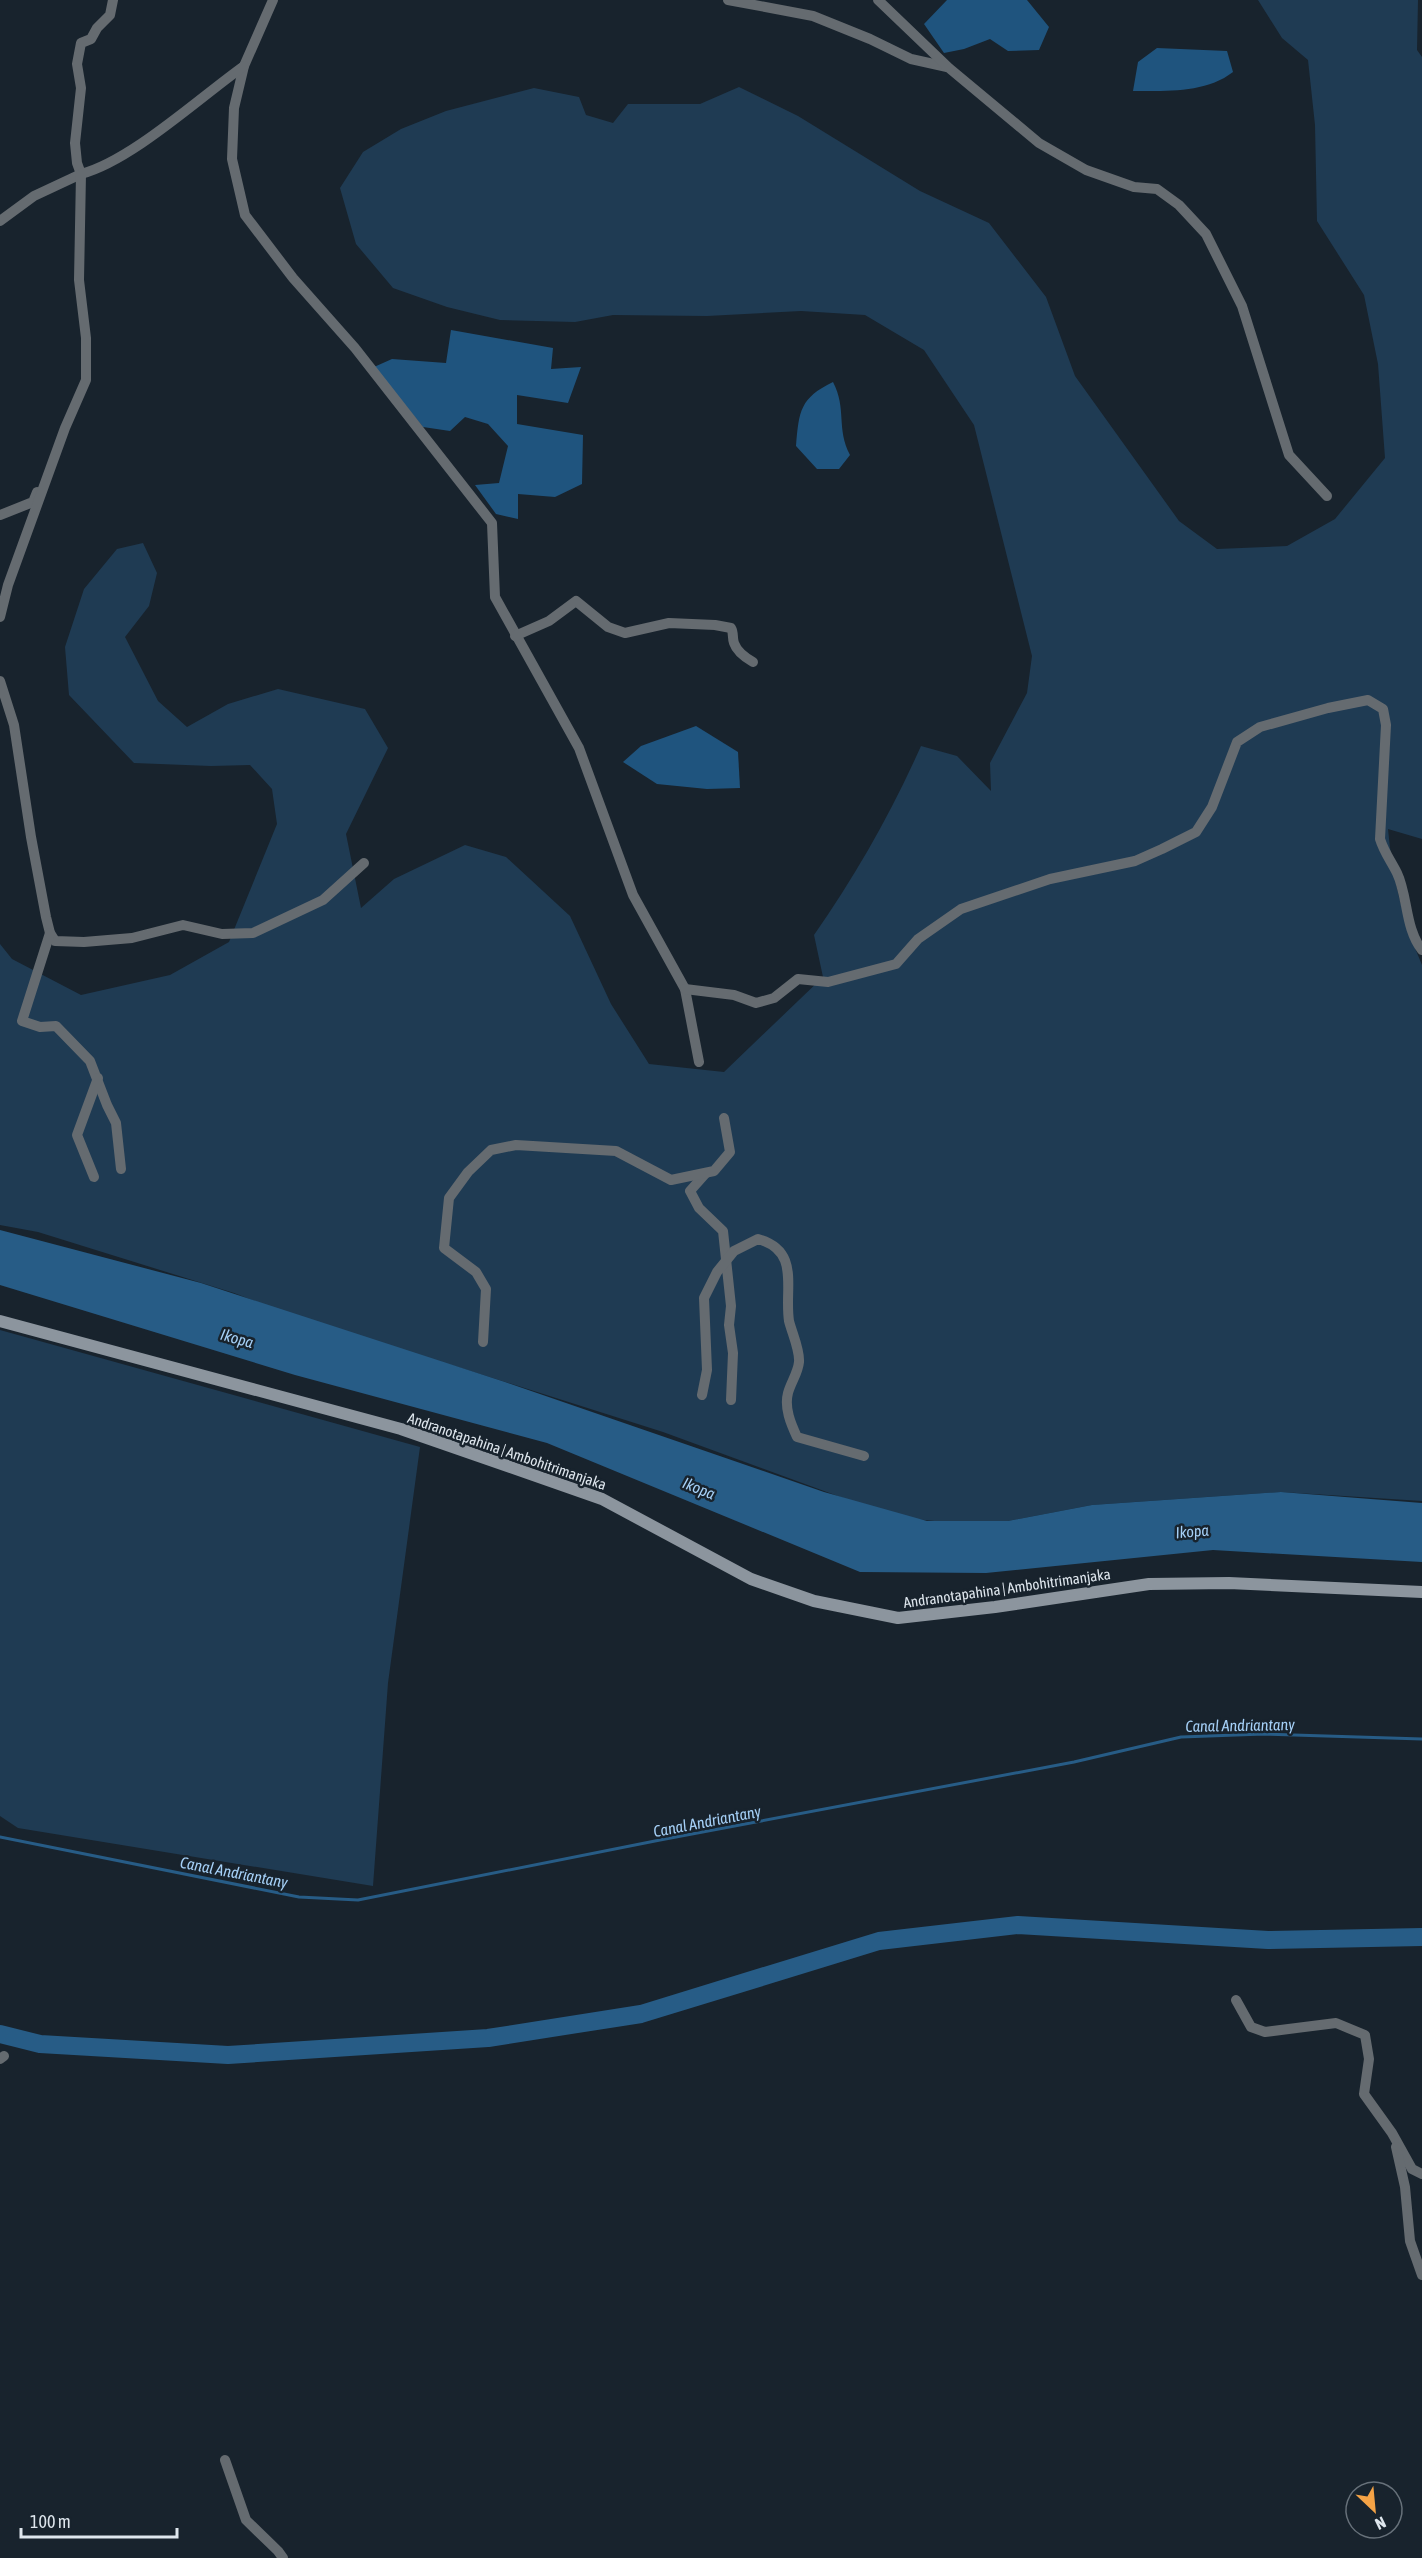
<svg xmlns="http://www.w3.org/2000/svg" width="1422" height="2558" viewBox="0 0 1422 2558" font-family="'Asap Condensed',sans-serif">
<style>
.green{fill:#1f3b53}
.forest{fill:#1f547e}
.water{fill:#275c86}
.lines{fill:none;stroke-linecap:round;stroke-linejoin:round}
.stream{stroke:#275c86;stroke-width:3}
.river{stroke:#275c86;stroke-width:18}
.street{stroke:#656b70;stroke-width:10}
.secondary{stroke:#8c959e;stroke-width:12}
.labels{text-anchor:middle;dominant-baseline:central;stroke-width:5;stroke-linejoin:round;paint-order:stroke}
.street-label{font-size:15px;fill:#dee6ed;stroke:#18232d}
.water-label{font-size:16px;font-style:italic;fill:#a5d0f7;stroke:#18232d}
</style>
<rect width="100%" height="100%" fill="#18232d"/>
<g class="green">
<path d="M1258,0H1418L1417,50L1422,57V839L1388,829C1392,876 1403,921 1422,965V1501L1281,1492L1092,1505L1008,1521L944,1522L895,1517L663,1432L458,1367L335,1332L234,1293L38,1232L0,1225V944L12,959L81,995L170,975L229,942L277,824L272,789L250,765L211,766L134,763L69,695L65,647L84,589L117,549L143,543L157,573L149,606L125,637L158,701L187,727L228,704L278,689L365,709L388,748L346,834L361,908L394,879L465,845L506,857L570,916L611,1004L649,1064L724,1072L823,977L814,935C856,875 891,813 921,746L957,756L991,791L990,763L1027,693L1032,656L974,425L924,350L865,315L801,311L707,316L613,315L575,322L500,320L447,307L393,288L356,244L340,188L363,152L401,129L446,111L534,88L579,97L586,115L613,123L628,104H700L739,87L798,116L920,191L989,223L1046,297L1075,376L1179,521L1217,549L1287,546L1335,519L1385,458L1378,364L1364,295L1317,221L1315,125L1308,60L1282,38Z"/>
<path d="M0,1330L420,1447L388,1683L373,1886L18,1828L0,1816Z"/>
</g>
<g class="forest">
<path d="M947,0H1027L1049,27L1039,50L1008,51L990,39L964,49L944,53L924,24Z"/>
<path d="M1157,48L1227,51L1233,72C1206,93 1167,91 1133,91L1138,62Z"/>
<path d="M451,330L553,348L551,369L581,367L568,403L517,395V424L583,435L582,484L555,497L518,494V519L496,514L475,485L499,483L508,446L488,424L465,417L450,431L423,427L374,367L392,359L446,363Z"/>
<path d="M833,382C847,409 836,428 850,455L839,469H817L796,446C799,411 800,398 833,382Z"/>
<path d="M696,726L738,752L740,788L707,789L657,784L623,762L641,746Z"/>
</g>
<path class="water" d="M0,1230L201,1283L505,1382L824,1492L927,1521H1008L1092,1505L1281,1492L1422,1503V1562L1213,1550L986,1573L860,1572L547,1443L295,1375L0,1285Z"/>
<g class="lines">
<path class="stream" d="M0,1837L299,1897L358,1900L660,1840L1074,1762L1181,1737L1264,1734L1422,1739"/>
<path class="river" d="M0,2034L40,2044L228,2055L488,2038L641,2014L879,1941L1018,1925L1268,1940L1422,1937"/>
<g class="street">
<path d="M273,0L244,66L234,108L232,159L245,215L293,278L355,348L492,523L495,597L579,748L633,895L685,989L699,1062"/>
<path d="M728,0L813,16L870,39L911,59L947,67"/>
<path d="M878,0L949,68L1039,143L1086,170L1134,187L1157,189L1179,205L1206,234L1242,306L1289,455L1327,496"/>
<path d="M0,221L34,196L81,174L77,163L75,143L81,88L77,64L81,43L91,39L97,28L110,15L113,0"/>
<path d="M0,515L33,502L37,492"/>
<path d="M0,617L8,585L65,428L86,380V338L79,280L81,174C131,161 199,98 244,66"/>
<path d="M515,636L549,621L576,601L608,627L625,633L669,623L715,625L731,628C734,633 732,638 734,643C737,652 746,658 753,662"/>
<path d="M0,681L14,725L31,837L46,917L50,933L55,941L84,942L132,938L183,925L222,934L253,933L323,900L364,863"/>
<path d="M50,933L22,1021L40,1027L56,1026L90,1061L107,1105L116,1123L121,1169"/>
<path d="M685,989L734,995L756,1003L774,998L798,979L828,982L896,964L918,939L961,909L1050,879L1135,861L1162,849L1196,832L1212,807L1237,742L1260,727L1328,708L1368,700L1383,709L1386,725L1380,839C1384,852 1391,861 1397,873C1408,896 1405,929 1422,950"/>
<path d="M706,1173L690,1191L699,1208L723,1231L731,1306L729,1325L733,1353L731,1400"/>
<path d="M94,1177L77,1135L98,1078"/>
<path d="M483,1342L486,1289L476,1272L444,1248L449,1198L468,1172L491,1150L516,1145L616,1151L671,1180L714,1171L730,1152L724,1118"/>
<path d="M702,1395L707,1370L704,1298L717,1272L734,1251L758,1239C801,1251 784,1288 789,1321C792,1333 800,1350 799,1362C798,1373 791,1382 788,1393C784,1408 791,1424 797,1437L864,1456"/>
<path d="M1236,2000L1251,2027L1265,2032L1336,2023L1365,2035L1369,2059L1364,2094L1392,2133L1412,2169L1422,2174"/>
<path d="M0,2059L4,2056"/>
<path d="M1396,2147L1405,2187L1410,2241L1422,2275"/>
<path d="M225,2460L246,2520L278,2551L283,2558"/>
</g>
<path class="secondary" d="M0,1321L401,1429L602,1499L751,1579L814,1601L898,1618L995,1607L1149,1584L1229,1583L1422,1592"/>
</g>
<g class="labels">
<g class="street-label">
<text transform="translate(507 1451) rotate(19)">Andranotapahina | Ambohitrimanjaka</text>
<text transform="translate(1007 1588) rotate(-8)">Andranotapahina | Ambohitrimanjaka</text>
</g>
<g class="water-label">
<text transform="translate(237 1338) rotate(16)">Ikopa</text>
<text transform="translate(699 1488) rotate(22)">Ikopa</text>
<text transform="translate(1192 1531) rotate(-5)">Ikopa</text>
<text transform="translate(1240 1725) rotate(-1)">Canal Andriantany</text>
<text transform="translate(707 1821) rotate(-11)">Canal Andriantany</text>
<text transform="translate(234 1872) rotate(11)">Canal Andriantany</text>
</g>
</g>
<g transform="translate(1374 2510) rotate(154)"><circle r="28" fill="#18232d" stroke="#67717a" stroke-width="1.5"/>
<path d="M0-4.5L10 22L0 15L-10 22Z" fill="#f5a346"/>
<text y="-9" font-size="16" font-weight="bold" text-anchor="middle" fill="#dee6ed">N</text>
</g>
<path d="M21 2528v9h156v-9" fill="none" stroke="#dee6ed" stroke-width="3"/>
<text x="30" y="2528" font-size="18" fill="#dee6ed" stroke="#18232d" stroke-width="4.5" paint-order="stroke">100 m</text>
</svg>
